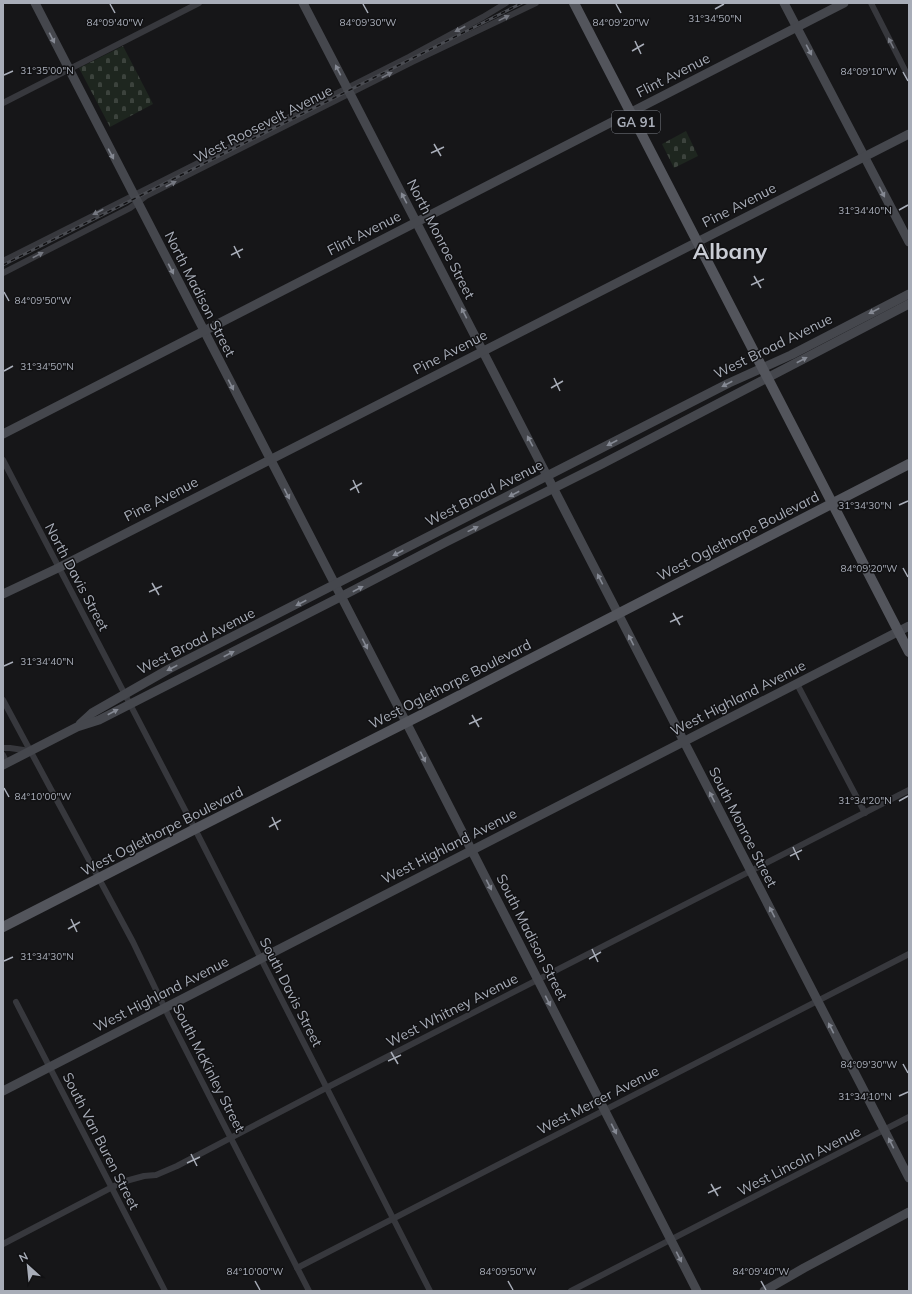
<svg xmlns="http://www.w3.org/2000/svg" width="912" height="1294" viewBox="0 0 912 1294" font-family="Mulish,sans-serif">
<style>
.cemetery{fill:url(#cemetery-stones)}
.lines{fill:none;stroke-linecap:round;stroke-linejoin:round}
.street{stroke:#37383d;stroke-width:6}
.secondary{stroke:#45474d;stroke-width:9}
.primary{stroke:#53555c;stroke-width:10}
.rail-casing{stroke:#4a4c52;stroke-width:3}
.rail{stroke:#111113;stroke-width:1.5;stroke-dasharray:4.5;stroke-linecap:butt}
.oneway{fill:#757881}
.oneway2{fill:#858993}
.ticks{fill:none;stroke:#a8adb8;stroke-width:1.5}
.labels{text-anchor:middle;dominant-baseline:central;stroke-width:3;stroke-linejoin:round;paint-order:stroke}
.shield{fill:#111113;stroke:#7b7e86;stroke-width:1}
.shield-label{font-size:13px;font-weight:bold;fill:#a8adb8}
.street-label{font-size:14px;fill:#a8adb8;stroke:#111113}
.town-label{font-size:22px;font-weight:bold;fill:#c9ccd4;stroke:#111113}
.ticks-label{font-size:10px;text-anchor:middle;fill:#a8adb8;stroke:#111113;stroke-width:3;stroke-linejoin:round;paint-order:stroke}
</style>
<defs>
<pattern id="cemetery-stones" width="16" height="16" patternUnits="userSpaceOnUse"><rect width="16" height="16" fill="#1e261f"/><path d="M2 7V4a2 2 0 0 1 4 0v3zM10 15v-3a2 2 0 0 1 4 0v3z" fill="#3c433d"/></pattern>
</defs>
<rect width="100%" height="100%" fill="#161618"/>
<g class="cemetery">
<path d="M123,46L153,104L110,127L79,68Z"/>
<path d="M686,131L698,156L674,168L662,144Z"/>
</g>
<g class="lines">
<g class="street">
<path d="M871,3L909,78"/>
<path d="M3,103L199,3"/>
<path d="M3,261L409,57L483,17L506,3"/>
<path d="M3,273L130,208L146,196L412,62L536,3"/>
<path d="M3,460L197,833L430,1291"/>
<path d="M797,684L865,813"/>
<path d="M3,700L133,942L170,1019L309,1291"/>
<path d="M3,748H10L30,751"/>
<path d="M3,755L7,763"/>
<path d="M16,1002L165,1291"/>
<path d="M3,1244L122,1182L144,1176L156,1175L177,1166L326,1088L909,790"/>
<path d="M297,1268L909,954"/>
<path d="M571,1291L909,1117"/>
</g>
<g class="secondary">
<path d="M35,3L406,722L697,1291"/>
<path d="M303,3C506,394 707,786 909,1178"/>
<path d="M784,3L909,242"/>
<path d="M3,434L844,3"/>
<path d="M3,594L58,568L909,134"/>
<path d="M80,724L92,713L169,669L729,383L791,355L909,294"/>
<path d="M3,765L77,727L99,720L352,591L446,542L602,464L909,304"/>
<path d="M3,1091L909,626"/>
<path d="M764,1291L804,1268L909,1212"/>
</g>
<g class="primary">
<path d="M574,3L909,652"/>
<path d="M3,927L195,829L437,707L909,464"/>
</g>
<defs>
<path id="rail" d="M3,265L522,3"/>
</defs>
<use href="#rail" class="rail-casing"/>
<use href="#rail" class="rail"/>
</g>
<defs><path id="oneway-solid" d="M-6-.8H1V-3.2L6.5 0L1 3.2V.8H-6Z"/></defs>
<g class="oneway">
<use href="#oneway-solid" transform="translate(504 18) rotate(-26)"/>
<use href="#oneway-solid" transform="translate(460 29) rotate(152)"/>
<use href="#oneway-solid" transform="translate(891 43) rotate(-117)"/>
<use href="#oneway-solid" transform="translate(387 75) rotate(-27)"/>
<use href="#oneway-solid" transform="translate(171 184) rotate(-27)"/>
<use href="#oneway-solid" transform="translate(98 212) rotate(153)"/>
<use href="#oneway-solid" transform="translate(38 255) rotate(-27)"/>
</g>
<g class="oneway2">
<use href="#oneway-solid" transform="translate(52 38) rotate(63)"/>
<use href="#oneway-solid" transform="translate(809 50) rotate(62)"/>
<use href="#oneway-solid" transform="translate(338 70) rotate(-117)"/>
<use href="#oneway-solid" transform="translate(111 154) rotate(62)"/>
<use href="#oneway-solid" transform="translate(882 192) rotate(62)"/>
<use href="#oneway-solid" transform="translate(404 198) rotate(-118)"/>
<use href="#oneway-solid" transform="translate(171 269) rotate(63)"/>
<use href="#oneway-solid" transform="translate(874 311) rotate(153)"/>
<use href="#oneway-solid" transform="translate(464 313) rotate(-117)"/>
<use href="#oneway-solid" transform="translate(802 360) rotate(-28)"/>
<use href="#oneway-solid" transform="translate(727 384) rotate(153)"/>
<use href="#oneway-solid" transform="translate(231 385) rotate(63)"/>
<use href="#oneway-solid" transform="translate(530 441) rotate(-118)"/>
<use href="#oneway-solid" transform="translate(612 443) rotate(153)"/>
<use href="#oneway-solid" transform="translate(287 494) rotate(63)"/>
<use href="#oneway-solid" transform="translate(514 494) rotate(152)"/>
<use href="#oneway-solid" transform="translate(473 529) rotate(-26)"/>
<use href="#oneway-solid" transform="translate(398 553) rotate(153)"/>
<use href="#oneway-solid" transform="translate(600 579) rotate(-117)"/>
<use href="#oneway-solid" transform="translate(358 589) rotate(-28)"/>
<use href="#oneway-solid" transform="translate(301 603) rotate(153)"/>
<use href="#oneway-solid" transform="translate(631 640) rotate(-117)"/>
<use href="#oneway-solid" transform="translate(365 644) rotate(63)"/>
<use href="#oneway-solid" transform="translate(229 654) rotate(-27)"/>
<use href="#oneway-solid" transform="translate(172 668) rotate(153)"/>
<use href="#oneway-solid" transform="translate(113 712) rotate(-28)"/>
<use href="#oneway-solid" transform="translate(423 757) rotate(64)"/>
<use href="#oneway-solid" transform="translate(712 797) rotate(-117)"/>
<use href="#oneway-solid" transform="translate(489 885) rotate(63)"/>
<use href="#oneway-solid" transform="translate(772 912) rotate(-117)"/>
<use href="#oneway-solid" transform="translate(548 1001) rotate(63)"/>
<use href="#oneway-solid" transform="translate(831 1028) rotate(-117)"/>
<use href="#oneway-solid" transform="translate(614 1129) rotate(63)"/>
<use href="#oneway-solid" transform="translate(891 1143) rotate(-117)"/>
<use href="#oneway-solid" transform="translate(679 1257) rotate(63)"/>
</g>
<path class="ticks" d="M110,4L115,13M363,4L368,13M616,4L621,13M715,9L724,4M635,41L641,54M632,51L644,44M903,72L908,81M4,75L13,71M434,144L441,156M431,153L444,147M899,210L908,205M234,246L240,258M231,255L243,249M754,276L761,288M751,285L764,279M4,292L9,301M4,371L13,366M554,378L560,391M551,388L563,381M353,480L359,493M350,490L362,483M899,505L908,501M903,568L908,577M152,583L159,595M149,592L162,586M673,613L680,625M670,622L683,616M4,666L13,662M472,715L479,727M469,724L482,718M4,788L9,797M899,801L908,796M272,817L278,830M269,827L281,820M793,847L799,860M790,856L802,850M71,919L77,932M68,929L80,922M592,949L598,962M589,959L601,952M4,961L13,957M391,1052L398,1064M388,1061L401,1055M903,1064L908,1073M899,1096L908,1092M191,1154L197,1166M187,1163L200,1157M711,1184L718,1196M708,1193L721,1187M255,1281L260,1290M508,1281L513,1290M761,1281L766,1290"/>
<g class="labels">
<rect class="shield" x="612" y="111" width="48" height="22" rx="3"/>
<g class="shield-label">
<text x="636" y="122">GA 91</text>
</g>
<g class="street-label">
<text transform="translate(673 75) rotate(-27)">Flint Avenue</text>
<text transform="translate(263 124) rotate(-27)">West Roosevelt Avenue</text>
<text transform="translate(739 205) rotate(-27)">Pine Avenue</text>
<text transform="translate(364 233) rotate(-27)">Flint Avenue</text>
<text transform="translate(441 239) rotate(63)">North Monroe Street</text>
<text transform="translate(200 294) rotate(63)">North Madison Street</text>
<text transform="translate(773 346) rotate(-26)">West Broad Avenue</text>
<text transform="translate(450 352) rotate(-27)">Pine Avenue</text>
<text transform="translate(484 493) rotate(-27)">West Broad Avenue</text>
<text transform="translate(161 499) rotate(-27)">Pine Avenue</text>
<text transform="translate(738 536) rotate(-27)">West Oglethorpe Boulevard</text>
<text transform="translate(77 577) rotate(62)">North Davis Street</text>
<text transform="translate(196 641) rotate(-27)">West Broad Avenue</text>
<text transform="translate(450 684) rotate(-27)">West Oglethorpe Boulevard</text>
<text transform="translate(738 698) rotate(-27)">West Highland Avenue</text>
<text transform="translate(743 827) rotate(63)">South Monroe Street</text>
<text transform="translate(162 831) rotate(-27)">West Oglethorpe Boulevard</text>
<text transform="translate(449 846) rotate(-27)">West Highland Avenue</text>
<text transform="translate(532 937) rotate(63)">South Madison Street</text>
<text transform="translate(291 992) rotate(63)">South Davis Street</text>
<text transform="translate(161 994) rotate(-27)">West Highland Avenue</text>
<text transform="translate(452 1010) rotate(-27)">West Whitney Avenue</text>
<text transform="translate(209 1068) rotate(63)">South McKinley Street</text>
<text transform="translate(598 1100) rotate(-27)">West Mercer Avenue</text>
<text transform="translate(101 1141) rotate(63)">South Van Buren Street</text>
<text transform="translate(799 1161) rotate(-27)">West Lincoln Avenue</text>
</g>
<g class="town-label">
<text x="730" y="251">Albany</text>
</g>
</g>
<g class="ticks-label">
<text x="715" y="22">31°34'50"N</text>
<text x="115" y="26">84°09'40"W</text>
<text x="368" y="26">84°09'30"W</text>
<text x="621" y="26">84°09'20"W</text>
<text x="47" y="74">31°35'00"N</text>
<text x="869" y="75">84°09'10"W</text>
<text x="865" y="214">31°34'40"N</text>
<text x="43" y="304">84°09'50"W</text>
<text x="47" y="370">31°34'50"N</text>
<text x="865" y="509">31°34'30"N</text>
<text x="869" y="572">84°09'20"W</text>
<text x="47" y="665">31°34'40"N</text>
<text x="43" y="800">84°10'00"W</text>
<text x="865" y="804">31°34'20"N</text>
<text x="47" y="960">31°34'30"N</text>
<text x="869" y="1068">84°09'30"W</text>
<text x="865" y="1100">31°34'10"N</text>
<text x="255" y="1275">84°10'00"W</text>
<text x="508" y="1275">84°09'50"W</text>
<text x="761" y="1275">84°09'40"W</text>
</g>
<rect width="912" height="1294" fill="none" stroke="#a8adb8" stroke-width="8"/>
<g transform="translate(28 1266) rotate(333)" stroke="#111113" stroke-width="3" paint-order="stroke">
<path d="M0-3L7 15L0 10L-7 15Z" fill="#a8adb8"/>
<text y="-6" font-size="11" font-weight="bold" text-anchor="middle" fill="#a8adb8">N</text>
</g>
</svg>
